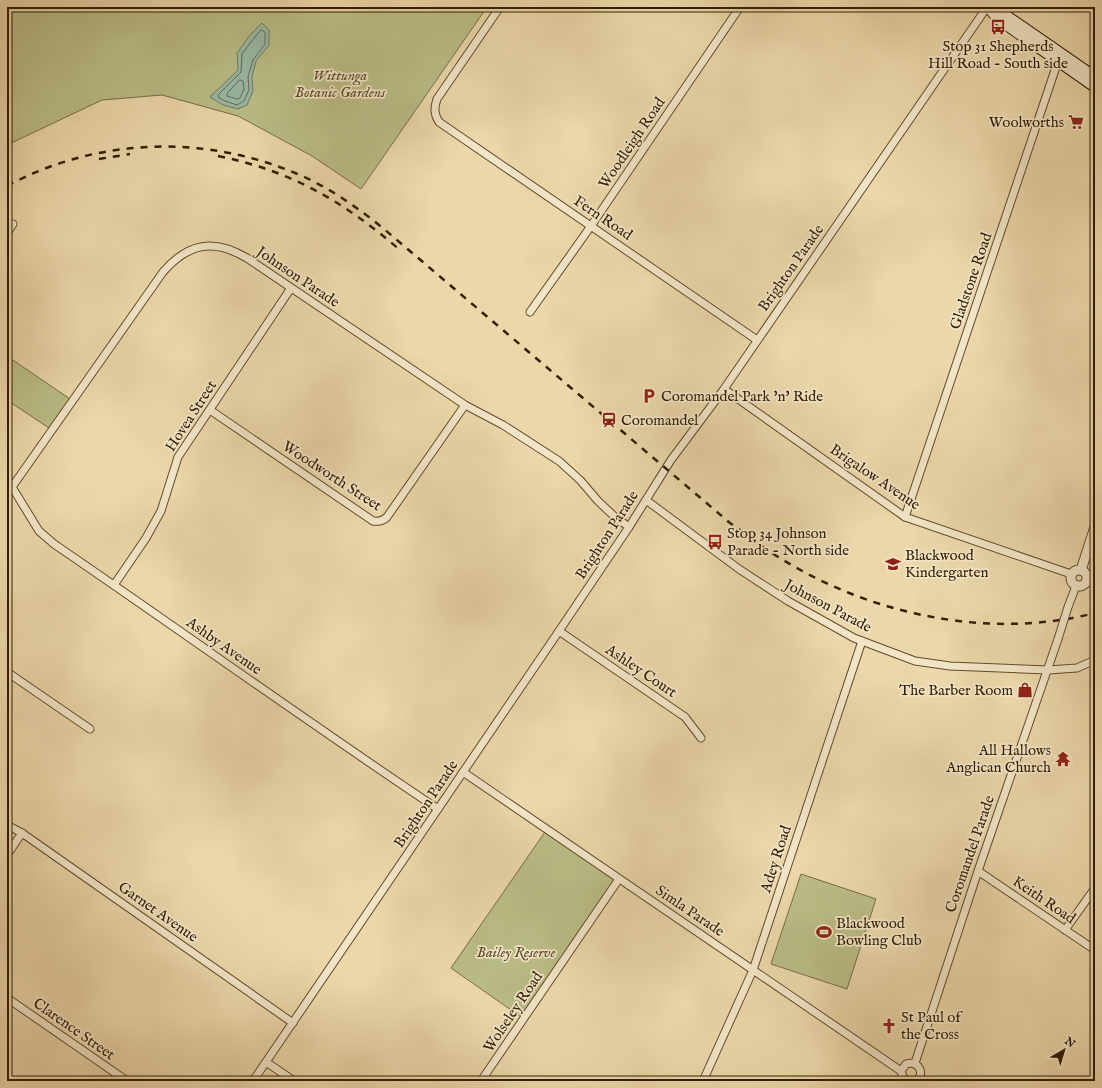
<svg xmlns="http://www.w3.org/2000/svg" width="1102" height="1088" viewBox="0 0 1102 1088" font-family="'IM FELL English',serif">
<style>
.green{fill:#babd86;stroke:#766d44}
.water{fill:#99baa5;stroke:#6f7b64}
.lines{fill:none;stroke-linecap:round;stroke-linejoin:round}
.shore{stroke:#656c54;stroke-width:1}
.minor-casing{stroke:#604c2c;stroke-width:9}
.tertiary-casing{stroke:#604c2c;stroke-width:11}
.secondary-casing{stroke:#311d02;stroke-width:12}
.minor{stroke:#f2e5c7;stroke-width:7}
.tertiary{stroke:#f2e5c7;stroke-width:9}
.secondary{stroke:#f2e5c7;stroke-width:10}
.rail{stroke:#311d02;stroke-width:2.5;stroke-dasharray:7 7;stroke-linecap:butt}
.minor-bridge-casing{stroke:#604c2c;stroke-width:9;stroke-linecap:butt}
.minor-bridge{stroke:#f2e5c7;stroke-width:7}
.labels{text-anchor:middle;dominant-baseline:central;stroke-width:3.5;stroke-linejoin:round;paint-order:stroke}
.poi-label{font-size:15px;fill:#311d02;stroke:#f2e5c7;text-anchor:start}
.park-label{font-size:15px;font-style:italic;fill:#5a4d2a;stroke:#f2e5c7}
.street-label{font-size:15px;fill:#311d02;stroke:#f2e5c7}
</style>
<rect width="100%" height="100%" fill="#ebd7a9"/>
<filter id="stains"><feTurbulence type="fractalNoise" baseFrequency=".005" numOctaves="4"/><feColorMatrix values="0 0 0 0 .2 0 0 0 0 .09 0 0 0 0 .02 0 0 0 .5 -.17"/></filter>
<radialGradient id="worn" r=".72"><stop offset=".6" stop-color="#630" stop-opacity="0"/><stop offset="1" stop-color="#630" stop-opacity=".3"/></radialGradient>
<g class="green">
<path d="M7,7H487L361,189L312,156L238,116L162,95L102,100L7,145Z"/>
<path d="M7,356L70,399L49,428L7,400Z"/>
<path d="M547,829L619,879L524,1019L451,968Z"/>
<path d="M801,874L876,899L847,989L771,964Z"/>
</g>
<path class="water" d="M262,23L269,30V45L256,61L252,77L253,91L247,105L238,109L223,105L210,97L238,70L237,53L250,35Z"/>
<g class="lines">
<g class="shore">
<path d="M261,30L265,32V44L253,60L248,77L249,90L244,101L237,105L225,101L219,98L218,95L241,72L242,54Z"/>
<path d="M240,80L243,81L244,89L240,98L237,99L227,96V94Z"/>
</g>
<defs>
<g id="minor">
<path d="M500,7L437,99C434,108 434,114 439,122L757,340"/>
<path d="M7,233L13,224"/>
<path d="M530,312L591,226L740,7"/>
<path d="M724,389L905,517L1071,574"/>
<path d="M210,410L373,521C379,522 383,521 387,517L465,405"/>
<path d="M12,487L39,531L54,544C183,632 309,723 438,809"/>
<path d="M7,490L12,487L163,272C189,242 214,239 247,258L465,405L503,425L559,461L580,480L598,501L615,517L629,527"/>
<path d="M646,500L739,569L788,601L854,638L915,661L950,666L1048,670L1077,668L1095,660"/>
<path d="M905,517L1059,58"/>
<path d="M1087,582L1095,584"/>
<path d="M114,585L146,538L161,511L178,457L291,288"/>
<path d="M1068,607L1076,586"/>
<path d="M559,631L685,717L701,738"/>
<path d="M7,672L90,729"/>
<path d="M463,772L901,1071"/>
<path d="M7,825L22,833L293,1023"/>
<path d="M7,855L22,833"/>
<path d="M978,871L1095,950"/>
<path d="M1065,930L1095,888"/>
<path d="M7,998L127,1081"/>
<path d="M266,1062L294,1081"/>
<path d="M915,1063L978,871L1058,639"/>
<path d="M253,1081L559,631L629,527L671,460L724,389L987,7"/>
<path d="M481,1081L619,879"/>
<path d="M703,1081L753,970L862,641"/>
<path d="M907,1081L903,1077L901,1071L906,1064C918,1060 926,1073 916,1081"/>
</g>
<g id="tertiary">
<circle cx="1079" cy="578" r="8"/>
<path d="M1081,570L1095,527"/>
</g>
<g id="secondary">
<path d="M988,7L998,19L1095,87"/>
<path d="M991,8L1001,12L1095,77"/>
</g>
</defs>
<use href="#minor" class="minor-casing"/>
<use href="#tertiary" class="tertiary-casing"/>
<use href="#secondary" class="secondary-casing"/>
<use href="#minor" class="minor"/>
<use href="#tertiary" class="tertiary"/>
<use href="#secondary" class="secondary"/>
<g class="rail">
<path d="M218,156C292,171 344,202 400,250"/>
<path d="M99,159L130,154"/>
<path d="M7,186C96,138 202,134 295,173C327,186 357,207 384,229L730,523C747,535 763,548 780,558C871,615 990,640 1095,613"/>
</g>
<defs>
<path id="minor-bridge" d="M1058,639L1068,607"/>
</defs>
<use href="#minor-bridge" class="minor-bridge-casing"/>
<use href="#minor-bridge" class="minor-bridge"/>
</g>
<defs>
<symbol id="bus-bare" viewBox="-9 -9 18 18"><path d="M-5-6H5V4H4V6H2V4H-2V6H-4V4H-5ZM-3.5-4V0h7V-4ZM-3.5 1.2v1.5H-2V1.2ZM2 1.2v1.5H3.5V1.2Z" fill="#8f2418" stroke="#f2e5c7" stroke-width="2.5" paint-order="stroke"/></symbol>
<symbol id="supermarket-bare" viewBox="-9 -9 18 18"><path d="M-6-5.5h2.5l.6 2H6L4.5 2H-2.5L-4.4-4H-6ZM-1.5 3.2a1.3 1.3 0 1 0 .1 0ZM3 3.2a1.3 1.3 0 1 0 .1 0Z" fill="#8f2418" stroke="#f2e5c7" stroke-width="2.5" paint-order="stroke"/></symbol>
<symbol id="parking-bare" viewBox="-9 -9 18 18"><path d="M-3.5-5.5H1a3.5 3.5 0 0 1 0 7H-1V5.5H-3.5ZM-1-3.4V-.6H.8a1.4 1.4 0 0 0 0-2.8Z" fill="#8f2418" stroke="#f2e5c7" stroke-width="2.5" paint-order="stroke"/></symbol>
<symbol id="station-bare" viewBox="-9 -9 18 18"><path d="M-3-6H3Q5-6 5-4V2Q5 4 3 4L4.5 6H3L1.5 4h-3L-3 6H-4.5L-3 4Q-5 4-5 2V-4Q-5-6-3-6ZM-3.5-4v3h7v-3ZM-3.5 1v1.5H-2V1ZM2 1v1.5H3.5V1Z" fill="#8f2418" stroke="#f2e5c7" stroke-width="2.5" paint-order="stroke"/></symbol>
<symbol id="school-bare" viewBox="-9 -9 18 18"><path d="M0-5L7-2L0 1L-7-2ZM-4 1L0 2.5L4 1V4Q0 6-4 4Z" fill="#8f2418" stroke="#f2e5c7" stroke-width="2.5" paint-order="stroke"/></symbol>
<symbol id="shop-bare" viewBox="-9 -9 18 18"><path d="M-5-2.5h2.3a2.7 3.5 0 0 1 5.4 0H5L5.5 6h-11ZM-1.5-2.5h3a1.5 2.3 0 0 0-3 0Z" fill="#8f2418" stroke="#f2e5c7" stroke-width="2.5" paint-order="stroke"/></symbol>
<symbol id="temple-bare" viewBox="-9 -9 18 18"><path d="M0-6L5-2H3V0L6.5 2.5H4V6H1.5V3h-3V6H-4V2.5H-6.5L-3 0V-2H-5Z" fill="#8f2418" stroke="#f2e5c7" stroke-width="2.5" paint-order="stroke"/></symbol>
<symbol id="stadium-bare" viewBox="-9 -9 18 18"><path d="M0-5a6.5 5 0 1 0 0 10a6.5 5 0 1 0 0-10ZM-3.5-1.8h7v3.6h-7Z" fill="#8f2418" stroke="#f2e5c7" stroke-width="2.5" paint-order="stroke"/></symbol>
<symbol id="church-bare" viewBox="-9 -9 18 18"><path d="M-1.2-6h2.4v3.5h3.3v2.4h-3.3V6h-2.4V-.1h-3.3v-2.4h3.3Z" fill="#8f2418" stroke="#f2e5c7" stroke-width="2.5" paint-order="stroke"/></symbol>
</defs>
<g fill-rule="evenodd">
<use href="#bus-bare" x="987" y="16" width="22" height="22"/>
<use href="#supermarket-bare" x="1065" y="111" width="22" height="22"/>
<use href="#parking-bare" x="638" y="385" width="22" height="22"/>
<use href="#station-bare" x="598" y="409" width="22" height="22"/>
<use href="#bus-bare" x="704" y="531" width="22" height="22"/>
<use href="#school-bare" x="882" y="553" width="22" height="22"/>
<use href="#shop-bare" x="1014" y="679" width="22" height="22"/>
<use href="#temple-bare" x="1052" y="748" width="22" height="22"/>
<use href="#stadium-bare" x="813" y="921" width="22" height="22"/>
<use href="#church-bare" x="878" y="1015" width="22" height="22"/>
</g>
<g class="labels">
<g class="poi-label">
<text x="998" y="46" text-anchor="middle">Stop 31 Shepherds<tspan x="998" dy="17">Hill Road - South side</tspan></text>
<text x="1064" y="122" text-anchor="end">Woolworths</text>
<text x="661" y="396">Coromandel Park 'n' Ride</text>
<text x="621" y="420">Coromandel</text>
<text x="727" y="533">Stop 34 Johnson<tspan x="727" dy="17">Parade - North side</tspan></text>
<text x="905" y="555">Blackwood<tspan x="905" dy="17">Kindergarten</tspan></text>
<text x="1013" y="690" text-anchor="end">The Barber Room</text>
<text x="1051" y="750" text-anchor="end">All Hallows<tspan x="1051" dy="17">Anglican Church</tspan></text>
<text x="836" y="923">Blackwood<tspan x="836" dy="17">Bowling Club</tspan></text>
<text x="901" y="1017">St Paul of<tspan x="901" dy="17">the Cross</tspan></text>
</g>
<g class="park-label">
<text x="340" y="75">Wittunga<tspan x="340" dy="17">Botanic Gardens</tspan></text>
<text x="516" y="952">Bailey Reserve</text>
</g>
<g class="street-label">
<text transform="translate(632 143) rotate(-56)">Woodleigh Road</text>
<text transform="translate(603 218) rotate(34)">Fern Road</text>
<text transform="translate(791 268) rotate(-55)">Brighton Parade</text>
<text transform="translate(298 277) rotate(34)">Johnson Parade</text>
<text transform="translate(971 281) rotate(-71)">Gladstone Road</text>
<text transform="translate(191 416) rotate(-57)">Hovea Street</text>
<text transform="translate(332 476) rotate(33)">Woodworth Street</text>
<text transform="translate(875 477) rotate(34)">Brigalow Avenue</text>
<text transform="translate(607 535) rotate(-57)">Brighton Parade</text>
<text transform="translate(828 606) rotate(28)">Johnson Parade</text>
<text transform="translate(224 646) rotate(35)">Ashby Avenue</text>
<text transform="translate(641 671) rotate(34)">Ashley Court</text>
<text transform="translate(426 804) rotate(-56)">Brighton Parade</text>
<text transform="translate(970 854) rotate(-71)">Coromandel Parade</text>
<text transform="translate(776 859) rotate(-72)">Adey Road</text>
<text transform="translate(1044 900) rotate(34)">Keith Road</text>
<text transform="translate(690 911) rotate(34)">Simla Parade</text>
<text transform="translate(158 912) rotate(35)">Garnet Avenue</text>
<text transform="translate(513 1012) rotate(-56)">Wolseley Road</text>
<text transform="translate(74 1029) rotate(35)">Clarence Street</text>
</g>
</g>
<rect width="1102" height="1088" fill="none" stroke="#ebd7a9" stroke-width="24"/>
<rect x="8" y="8" width="1086" height="1072" fill="none" stroke="#311d02" stroke-width="2"/>
<rect x="12" y="12" width="1078" height="1064" fill="none" stroke="#311d02"/>
<g transform="translate(1064 1050) rotate(38)" stroke="#f2e5c7" stroke-width="3" paint-order="stroke">
<path d="M0-3L7 15L0 10L-7 15Z" fill="#311d02"/>
<text y="-6" font-size="11" font-weight="bold" text-anchor="middle" fill="#311d02">N</text>
</g>
<rect width="100%" height="100%" filter="url(#stains)"/>
<rect width="100%" height="100%" fill="url(#worn)"/>
</svg>
